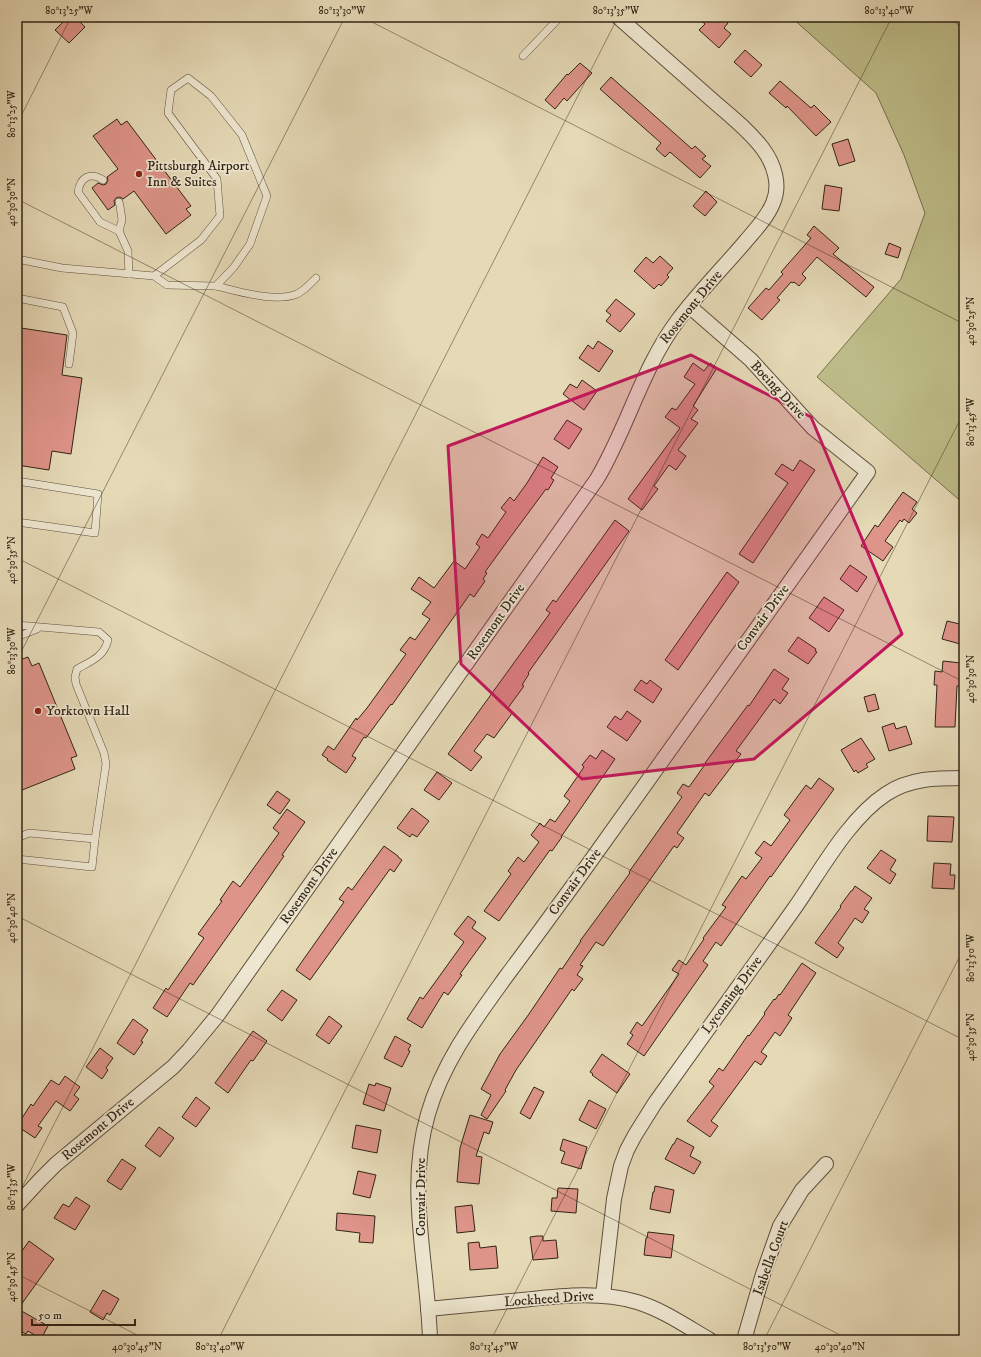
<svg xmlns="http://www.w3.org/2000/svg" width="981" height="1357" font-family="'IM FELL DW Pica',serif">
<rect width="100%" height="100%" fill="#e5d9b6"/>
<filter id="stains"><feTurbulence type="fractalNoise" baseFrequency=".005" numOctaves="4"/><feColorMatrix values="0 0 0 0 .2 0 0 0 0 .09 0 0 0 0 .02 0 0 0 .5 -.17"/></filter>
<radialGradient id="worn" r=".72"><stop offset=".6" stop-color="#630" stop-opacity="0"/><stop offset="1" stop-color="#630" stop-opacity=".3"/></radialGradient>
<!-- green -->
<polygon fill="#bdbc88" stroke="#77704e" points="791,17 948,17 964,29 964,504 817,377 901,279 925,213 904,155 876,93"/>
<!-- building -->
<g fill="#de9489" stroke="#312415">
<polygon points="68,17 75,17 85,27 69,43 55,30"/>
<polygon points="697,17 721,17 728,23 724,28 731,34 719,48 699,30 705,24"/>
<polygon points="745,50 762,65 751,77 734,62"/>
<polygon points="580,63 592,73 567,101 564,98 555,109 545,100 567,74 568,75"/>
<polygon points="611,77 692,149 695,146 706,156 702,159 711,166 700,178 670,152 665,157 656,149 661,143 600,89"/>
<polygon points="780,81 811,108 814,105 831,122 816,136 787,106 786,108 769,93"/>
<polygon points="117,119 121,125 127,121 191,206 186,209 191,215 166,234 134,191 123,199 120,197 116,198 114,201 115,205 108,210 92,188 98,183 103,185 106,184 108,180 107,177 118,169 93,136"/>
<polygon points="848,139 855,161 839,166 832,144"/>
<polygon points="825,185 842,188 839,211 822,209"/>
<polygon points="706,191 717,202 705,216 693,206"/>
<polygon points="814,226 839,248 833,254 874,287 866,297 817,257 802,274 806,278 799,286 794,282 793,283 791,282 777,298 780,300 762,320 748,308 766,288 769,290 783,274 781,272 811,238 807,235"/>
<polygon points="889,243 901,248 898,258 885,254"/>
<polygon points="660,256 673,268 667,275 669,277 661,286 659,284 654,289 634,271 646,257 653,263"/>
<polygon points="616,299 635,314 620,332 606,321 611,315 606,311"/>
<polygon points="21,328 67,335 62,375 82,378 71,454 52,451 49,470 17,465 17,334 20,334"/>
<polygon points="598,341 613,351 599,372 579,358 588,345 593,349"/>
<polygon points="693,363 704,371 710,363 717,368 693,406 698,410 691,419 698,423 678,450 686,456 676,470 669,465 654,486 658,489 642,510 628,499 680,428 665,417 672,408 676,410 695,384 684,377"/>
<polygon points="582,380 597,391 584,410 563,394 570,384 577,388"/>
<polygon points="567,420 582,429 569,449 554,439"/>
<polygon points="543,457 558,467 551,478 554,480 548,490 546,489 509,539 485,572 487,573 483,579 485,581 474,597 470,594 392,705 391,704 366,738 364,737 352,756 356,758 346,773 327,760 328,759 322,755 328,746 334,750 356,718 357,720 367,708 406,654 400,650 410,637 415,640 430,619 422,614 431,602 411,589 419,577 434,588 454,561 465,569 480,547 476,544 482,534 488,538 506,512 501,508 510,497 514,501 527,483"/>
<polygon points="800,460 815,470 753,563 739,554 788,483 775,474 782,464 793,471"/>
<polygon points="903,492 917,502 912,509 917,513 909,523 904,519 902,522 900,520 885,541 893,547 883,561 861,546 875,525 878,527"/>
<polygon points="615,520 629,531 528,673 529,674 522,685 524,686 508,708 513,712 494,738 487,734 474,751 482,757 471,771 448,754 550,613 546,610 553,600 556,602"/>
<polygon points="850,565 867,577 857,592 840,579"/>
<polygon points="727,572 739,582 678,670 665,660"/>
<polygon points="824,597 844,610 829,632 809,618"/>
<polygon points="947,621 964,625 964,645 942,639"/>
<polygon points="798,637 816,649 815,651 817,652 808,664 788,651"/>
<polygon points="28,657 32,666 39,663 77,756 71,758 75,769 17,792 17,661"/>
<polygon points="943,661 961,663 960,686 957,686 955,727 935,727 937,685 934,685 935,671 942,672"/>
<polygon points="774,669 789,679 782,689 788,693 780,704 774,699 736,751 741,754 709,796 705,793 677,833 684,838 677,848 674,846 603,946 596,942 580,965 583,966 577,975 583,979 574,991 572,989 516,1070 505,1090 506,1091 487,1119 481,1115 491,1095 481,1089 500,1054 529,1014 560,968 562,969 581,941 580,941 630,873 629,872 682,797 677,793 683,784 689,787 706,763 705,763 748,705 749,706"/>
<polygon points="641,680 647,684 650,680 662,689 653,703 634,690"/>
<polygon points="875,694 879,709 868,712 864,697"/>
<polygon points="627,711 641,721 627,741 607,727 615,716 621,720"/>
<polygon points="894,723 896,729 906,726 912,744 889,751 882,727"/>
<polygon points="861,738 875,759 866,764 868,767 858,773 856,770 854,772 841,750"/>
<polygon points="602,750 615,759 561,837 562,837 552,851 550,850 499,921 484,911 511,874 508,871 518,857 524,862 539,842 531,835 540,823 544,827 550,819 555,822 570,801 564,796 584,767 582,765 590,755 596,759"/>
<polygon points="437,772 452,783 439,800 424,790"/>
<polygon points="819,778 834,789 771,877 770,876 721,946 716,942 703,961 708,965 644,1056 627,1044 633,1035 630,1033 637,1022 642,1026 679,974 672,970 679,960 686,965 704,939 703,938 726,907 722,905 742,876 746,879 762,858 755,853 764,841 771,846 790,820 784,815 806,785 811,789"/>
<polygon points="277,791 290,800 280,814 267,805"/>
<polygon points="412,808 429,821 417,837 412,834 410,837 397,828"/>
<polygon points="287,809 305,822 282,855 284,856 264,885 193,985 190,983 167,1017 153,1008 166,988 168,990 204,938 198,934 222,901 220,900 233,881 240,887 279,833 273,828"/>
<polygon points="928,816 954,817 952,842 927,841"/>
<polygon points="384,846 398,856 398,857 402,860 394,872 390,869 310,980 296,970 344,902 339,899 348,887 352,890"/>
<polygon points="881,850 896,860 890,870 896,874 890,884 867,868"/>
<polygon points="934,863 951,864 950,875 955,875 954,889 932,888"/>
<polygon points="855,886 872,898 864,909 869,912 862,923 855,918 838,943 844,948 837,958 815,943 841,907 840,906 851,891 852,891"/>
<polygon points="468,916 476,922 472,928 486,938 460,974 462,975 448,995 444,992 422,1028 407,1019 420,997 423,999 464,942 454,934"/>
<polygon points="802,963 816,973 788,1015 792,1018 780,1036 775,1032 761,1052 767,1056 761,1065 755,1061 711,1121 718,1126 710,1137 687,1121 714,1086 709,1082 719,1068 723,1071 748,1035 749,1036 765,1014 764,1013 774,999 775,1000 779,994 780,995"/>
<polygon points="282,990 297,1000 282,1021 267,1010"/>
<polygon points="329,1016 342,1026 329,1044 316,1035"/>
<polygon points="133,1019 148,1030 141,1041 143,1042 134,1055 117,1043"/>
<polygon points="253,1031 267,1041 253,1061 251,1060 228,1093 215,1083"/>
<polygon points="395,1036 411,1045 408,1050 410,1051 402,1067 384,1058"/>
<polygon points="100,1048 113,1058 106,1068 108,1070 102,1079 86,1067"/>
<polygon points="602,1054 630,1074 617,1093 592,1075 593,1074 590,1072"/>
<polygon points="65,1076 80,1087 74,1095 79,1099 70,1111 56,1101 38,1126 42,1128 35,1138 17,1126 31,1104 33,1106 51,1080 59,1085"/>
<polygon points="376,1083 391,1088 384,1111 363,1104 369,1084 375,1086"/>
<polygon points="534,1087 544,1092 530,1119 520,1113"/>
<polygon points="196,1097 210,1108 196,1127 182,1117"/>
<polygon points="589,1100 606,1109 596,1129 579,1120"/>
<polygon points="470,1115 493,1122 489,1134 484,1132 476,1156 482,1157 479,1184 457,1182 460,1148"/>
<polygon points="356,1125 381,1130 377,1153 352,1148"/>
<polygon points="159,1127 174,1138 160,1157 145,1146"/>
<polygon points="677,1138 694,1147 690,1156 701,1162 694,1174 665,1159 673,1144 674,1144"/>
<polygon points="563,1139 587,1147 581,1169 561,1163 565,1152 560,1150"/>
<polygon points="122,1159 136,1168 121,1190 107,1181"/>
<polygon points="358,1171 376,1175 370,1198 353,1194"/>
<polygon points="655,1186 674,1190 670,1213 650,1209 653,1192 654,1192"/>
<polygon points="558,1188 578,1189 576,1213 551,1211 552,1198 557,1198"/>
<polygon points="76,1197 90,1206 75,1230 54,1218 63,1204 69,1207"/>
<polygon points="472,1205 475,1231 457,1233 455,1207"/>
<polygon points="337,1213 375,1216 373,1243 359,1242 360,1233 336,1230"/>
<polygon points="648,1232 674,1235 671,1258 644,1255 646,1238 647,1238"/>
<polygon points="537,1236 543,1236 543,1241 556,1240 558,1258 533,1260 530,1237"/>
<polygon points="29,1241 54,1259 18,1309 48,1326 41,1339 28,1331 26,1334 17,1329 17,1258"/>
<polygon points="479,1242 480,1248 496,1246 498,1268 470,1270 468,1243"/>
<polygon points="103,1290 119,1299 110,1315 107,1313 103,1320 90,1312"/>
</g>
<g fill="none" stroke-linecap="round" stroke-linejoin="round">
<!-- lane casing -->
<g stroke="#5e513d" stroke-width="8">
<g id="lane">
<polyline points="523,56 560,17"/>
<path d="M 103,180 C 90,171 80,178 78,192 L 100,222 L 119,231"/>
<polyline points="119,202 120,206 122,220 119,231 128,251 129,274"/>
<polyline points="17,259 62,268 154,276 167,285 216,286 234,267 250,244 267,196 242,135 211,96 188,78 171,90 168,113 217,179 220,216 201,240 154,276"/>
<path d="M 216,286 C 238,291 275,303 297,294 C 305,290 310,284 316,278"/>
<polyline points="17,298 63,307 73,333 69,364"/>
<polyline points="17,481 98,494 95,533 17,522"/>
<path d="M 17,625 L 99,632 L 108,640 C 104,657 91,661 77,669 L 75,677 L 76,684 L 104,753 L 106,764 L 95,839 L 29,833 L 17,838"/>
<polyline points="17,637 37,629"/>
<polyline points="17,859 92,867 95,839"/>
</g>
</g>
<!-- street casing -->
<g stroke="#5e513d" stroke-width="16">
<g id="street">
<path d="M 17,1205 L 40,1180 L 56,1164 L 173,1067 L 189,1050 L 217,1016 L 597,479 C 628,427 642,368 678,320 C 698,293 723,268 745,242 C 755,230 767,218 773,203 C 781,185 774,164 763,149 C 749,130 729,115 711,99 C 680,72 649,44 618,17"/>
<path d="M 603,1295 L 614,1199 L 621,1166 L 627,1150 L 635,1135 L 655,1103 C 701,1038 748,974 794,909 C 820,872 848,819 886,794 C 910,778 936,778 964,778"/>
<path d="M 428,1309 C 459,1306 490,1303 522,1300 C 560,1296 599,1291 637,1302 C 663,1310 686,1326 710,1340"/>
<path d="M 430,1340 C 428,1264 406,1189 428,1114 C 443,1062 474,1021 505,978 C 529,946 553,913 577,880 C 674,745 771,608 868,472 L 813,428 L 751,360 L 689,306"/>
<polyline points="744,1340 763,1274 780,1226 802,1190 826,1164"/>
</g>
</g>
<!-- lane -->
<use href="#lane" stroke="#eee6d0" stroke-width="7"/>
<!-- street -->
<use href="#street" stroke="#eee6d0" stroke-width="14"/>
</g>
<!-- marked area -->
<path fill="#c2185b" fill-opacity="0.2" stroke="#c2185b" stroke-width="3" stroke-linejoin="round" d="M 691,355 L 811,417 L 902,634 L 754,759 L 582,779 L 461,664 L 448,446 Z"/>
<!-- ticks -->
<path fill="none" stroke="#312415" stroke-width="1" stroke-opacity="0.45" d="M 362,17 L 964,324M 17,124 L 71,17M 17,199 L 964,682M 17,558 L 964,1040M 17,660 L 345,17M 17,916 L 850,1340M 17,1197 L 618,17M 17,1274 L 147,1340M 218,1340 L 892,17M 491,1340 L 964,412M 764,1340 L 964,948"/>
<!-- markers -->
<g fill="#8f2418" stroke="#eee6d0" stroke-width="1.5">
<circle cx="139" cy="174" r="4"/>
<circle cx="38" cy="711" r="4"/>
</g>
<g text-anchor="middle" dominant-baseline="central" stroke-width="3.5" stroke-linejoin="round" paint-order="stroke">
<!-- poi labels -->
<g font-size="14" fill="#312415" stroke="#eee6d0" text-anchor="start">
<text x="147" y="166">Pittsburgh Airport<tspan x="147" dy="16">Inn &amp; Suites</tspan></text>
<text x="46" y="711">Yorktown Hall</text>
</g>
<!-- street labels -->
<g font-size="14" fill="#312415" stroke="#eee6d0">
<text transform="translate(691 307) rotate(-51)">Rosemont Drive</text>
<text transform="translate(778 390) rotate(47)">Boeing Drive</text>
<text transform="translate(763 618) rotate(-54)">Convair Drive</text>
<text transform="translate(496 622) rotate(-55)">Rosemont Drive</text>
<text transform="translate(575 882) rotate(-54)">Convair Drive</text>
<text transform="translate(309 886) rotate(-55)">Rosemont Drive</text>
<text transform="translate(732 995) rotate(-54)">Lycoming Drive</text>
<text transform="translate(98 1129) rotate(-40)">Rosemont Drive</text>
<text transform="translate(421 1197) rotate(-90)">Convair Drive</text>
<text transform="translate(771 1258) rotate(-70)">Isabella Court</text>
<text transform="translate(549 1299) rotate(-4)">Lockheed Drive</text>
</g>
</g>
<!-- margin -->
<rect width="981" height="1357" fill="none" stroke="#e5d9b6" stroke-width="44"/>
<!-- scale -->
<path d="M32 1319v6h103v-6" fill="none" stroke="#312415" stroke-width="2"/>
<text x="38" y="1319" font-size="12" fill="#312415" stroke="#eee6d0" stroke-width="3" paint-order="stroke">50 m</text>
<rect x="22" y="22" width="937" height="1313" fill="none" stroke="#312415" stroke-width="1.5"/>
<g font-size="10" text-anchor="middle" fill="#312415">
<text x="69" y="14">80°13'25"W</text>
<text x="342" y="14">80°13'30"W</text>
<text x="616" y="14">80°13'35"W</text>
<text x="889" y="14">80°13'40"W</text>
<text transform="translate(11 114) rotate(-90)" y="4">80°13'25"W</text>
<text transform="translate(11 202) rotate(-90)" y="4">40°30'30"N</text>
<text transform="translate(970 321) rotate(-90)" y="4">40°30'25"N</text>
<text transform="translate(970 422) rotate(-90)" y="4">80°13'45"W</text>
<text transform="translate(11 560) rotate(-90)" y="4">40°30'35"N</text>
<text transform="translate(11 651) rotate(-90)" y="4">80°13'30"W</text>
<text transform="translate(970 679) rotate(-90)" y="4">40°30'30"N</text>
<text transform="translate(11 918) rotate(-90)" y="4">40°30'40"N</text>
<text transform="translate(970 958) rotate(-90)" y="4">80°13'50"W</text>
<text transform="translate(970 1037) rotate(-90)" y="4">40°30'35"N</text>
<text transform="translate(11 1187) rotate(-90)" y="4">80°13'35"W</text>
<text transform="translate(11 1277) rotate(-90)" y="4">40°30'45"N</text>
<text x="137" y="1350">40°30'45"N</text>
<text x="220" y="1350">80°13'40"W</text>
<text x="494" y="1350">80°13'45"W</text>
<text x="767" y="1350">80°13'50"W</text>
<text x="840" y="1350">40°30'40"N</text>
</g>
<rect width="100%" height="100%" filter="url(#stains)"/>
<rect width="100%" height="100%" fill="url(#worn)"/>
</svg>
